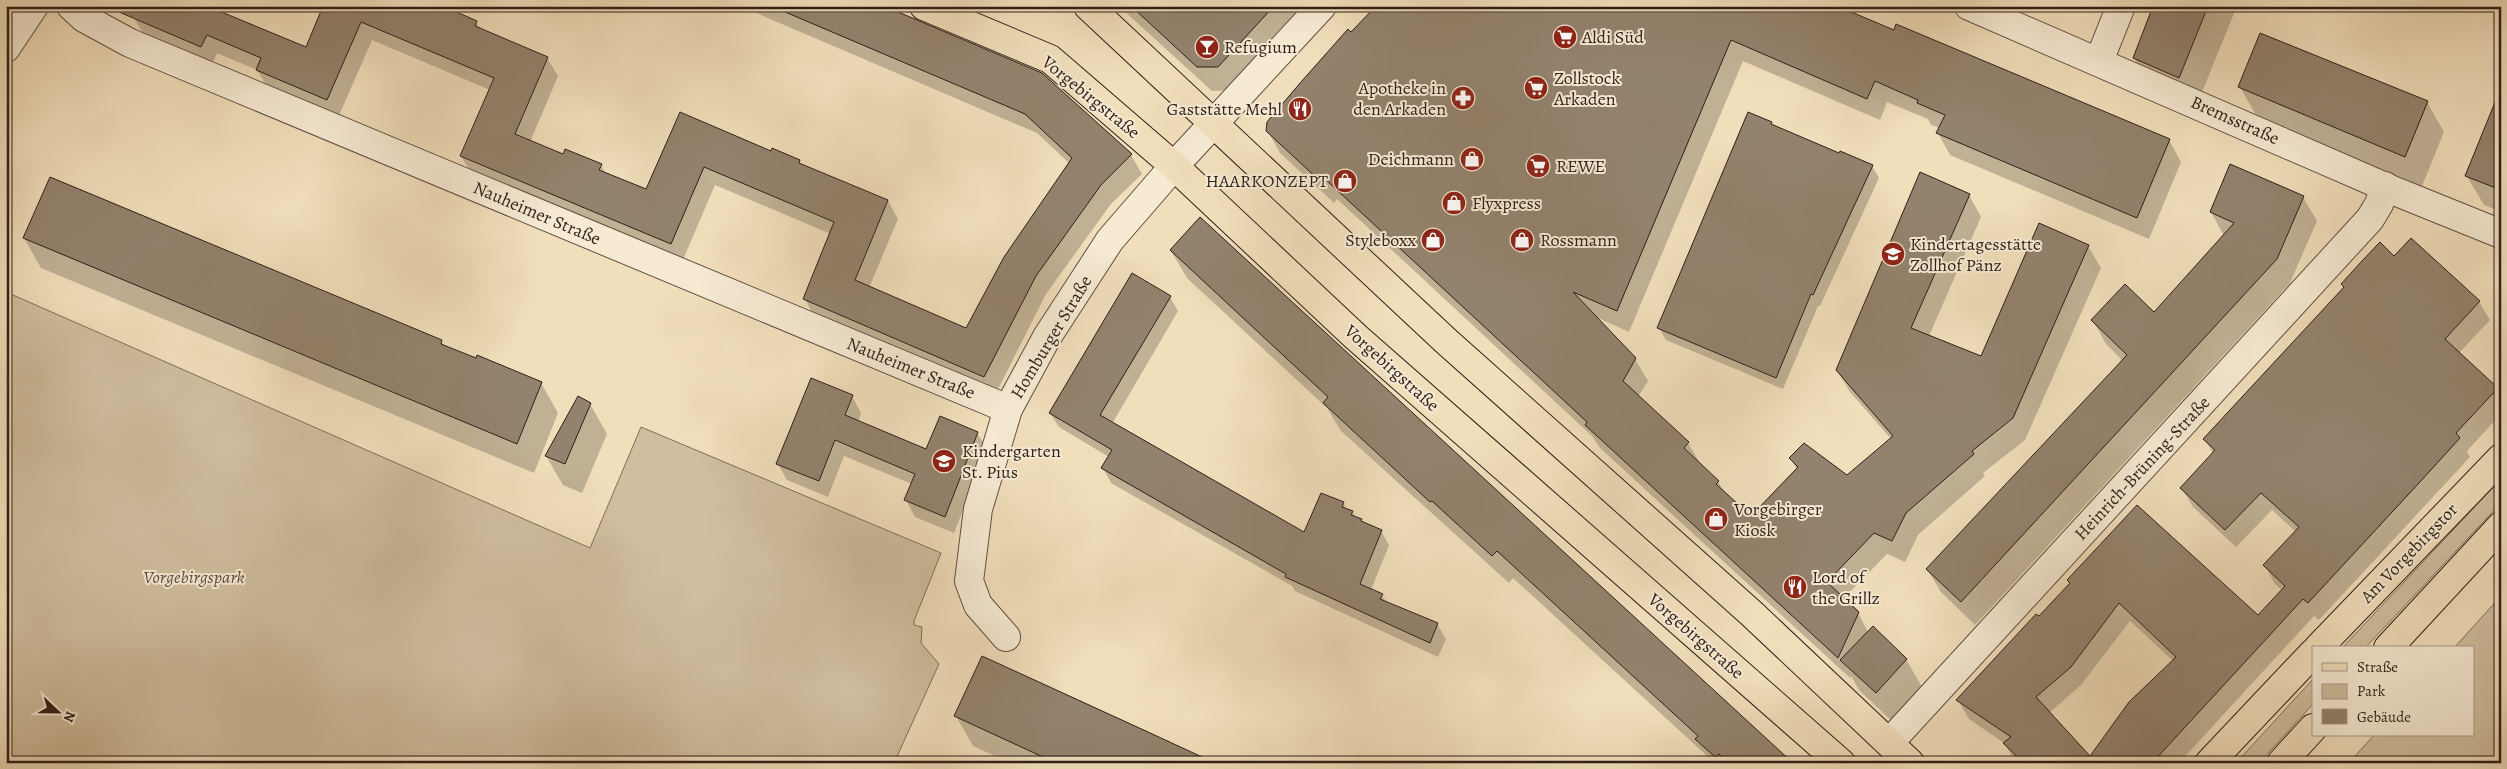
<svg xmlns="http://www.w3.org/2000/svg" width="2507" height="769" font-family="Alegreya,serif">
<rect width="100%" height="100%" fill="#f1debb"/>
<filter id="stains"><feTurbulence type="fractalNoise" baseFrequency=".004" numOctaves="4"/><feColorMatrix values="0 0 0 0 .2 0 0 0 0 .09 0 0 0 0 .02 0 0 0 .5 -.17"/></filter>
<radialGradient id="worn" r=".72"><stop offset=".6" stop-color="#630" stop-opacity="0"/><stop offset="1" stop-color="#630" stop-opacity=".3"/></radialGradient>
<!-- green -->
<g fill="#d0be9f" stroke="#7f6e5c">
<polygon points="6,292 590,548 641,427 941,553 914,621 914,625 922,627 921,643 939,664 894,763 6,763"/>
<polygon points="2501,479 2501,503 2365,648 2342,648"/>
<polygon points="2501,596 2501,763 2349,763 2374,735 2473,735 2473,648 2454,648"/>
<polygon points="2313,679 2313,704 2259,763 2236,763"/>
</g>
<!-- shadow -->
<g fill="#0003" fill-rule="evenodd">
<polygon points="324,6 476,22 481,30 547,58 558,76 530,142 563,156 601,165 606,174 647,191 681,114 771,152 799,161 802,166 888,201 898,219 869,288 966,329 1070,164 1037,133 740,6 881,6 1041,74 1131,155 1142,174 1111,204 1046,294 995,395 815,318 805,299 831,234 715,185 682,262 472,174 461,156 490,90 372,40 338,118 268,88 257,70 217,53 212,65 145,37 134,18 307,49"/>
<polygon points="1116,6 1310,6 1232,90 1212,91 1122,9"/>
<polygon points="1834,6 2169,140 2181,162 2149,239 1950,155 1938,133 1940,128 1931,125 1928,119 1887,102 1880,120 1743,61 1629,332 1596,317 1635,359 1648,381 1638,397 1688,443 1701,465 1718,482 1725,493 1751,518 1797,470 1791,459 1847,477 1891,439 1850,392 1837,370 1969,195 1981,217 1929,336 1982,357 2088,246 2101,268 2025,440 1983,473 1985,476 1918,535 1905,562 1887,554 1843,599 1858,613 1868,632 1906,659 1923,689 1893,722 1859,690 1851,676 1850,678 1599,447 1592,436 1337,199 1334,203 1280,153 1268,131 1351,34"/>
<polygon points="2155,6 2237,6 2196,107 2151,87 2134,58"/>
<polygon points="2240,87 2427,102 2444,132 2422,186 2257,117"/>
<polygon points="2501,92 2501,212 2484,205 2466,175"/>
<polygon points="1771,123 1773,127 1872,166 1879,178 1820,306 1818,306 1783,389 1666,340 1659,328"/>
<polygon points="2303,197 2317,221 2290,283 1975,625 1941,592 1927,569 2123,361 2106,344 2093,321 2155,314 2224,236 2211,212"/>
<polygon points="24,238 441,341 444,346 541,383 558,413 534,473 41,268"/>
<polygon points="1171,251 1788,763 1706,763 1709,760 1706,755 1513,578 1509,583 1341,431 1327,408 1187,278"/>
<path d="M 2394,258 L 2479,302 L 2490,320 L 2459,353 L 2497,389 L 2501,396 L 2501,414 L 2467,451 L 2470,457 L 2319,620 L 2314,616 L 2179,763 L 2016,763 L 2004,743 L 1969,719 L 1958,700 L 2071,584 L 2258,617 L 2282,590 L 2275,584 L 2265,566 L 2296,532 L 2272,510 L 2236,547 L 2193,507 L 2182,488 L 2213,454 L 2205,439 ZM 2130,621 L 2173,661 L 2090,758 L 2049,713 L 2081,685 Z"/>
<polygon points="1170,297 1178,311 1112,424 1305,534 1343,503 1347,510 1352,512 1363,524 1381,531 1389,545 1371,590 1382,595 1387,603 1437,624 1446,639 1438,657 1295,591 1292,586 1111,483 1103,468 1109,457 1059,427 1050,413"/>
<polygon points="852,396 861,413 858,422 926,450 977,433 987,449 954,533 915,517 906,500 912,484 844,456 828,497 787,480 778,464"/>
<polygon points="590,404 607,434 582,493 563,485 546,456"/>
<polygon points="956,716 1213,763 1010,763 973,746"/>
<polygon points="1494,756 1508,763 1491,763"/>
</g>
<!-- building -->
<g fill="#93826d" stroke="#2e1f19" fill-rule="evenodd">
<polygon points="105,6 207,6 306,47 323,6 443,6 477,21 475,26 548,57 515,134 563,154 565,149 602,164 599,170 646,189 680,112 771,151 772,148 800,160 799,163 888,200 855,280 966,328 1004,257 1072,158 1025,114 771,6 884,6 1042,73 1132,154 1101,185 1036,276 984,377 803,299 834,222 704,167 671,244 460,156 494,78 361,22 327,100 256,70 261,58 207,35 201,47"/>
<polygon points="1131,6 1274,6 1218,67 1197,67"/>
<polygon points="1376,6 1837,6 1894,30 1896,24 2170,139 2137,218 1936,133 1945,115 1917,103 1918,100 1875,81 1867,99 1731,40 1617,311 1573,292 1636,358 1623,381 1689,442 1684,448 1719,481 1716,484 1751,516 1798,467 1789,458 1804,443 1847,475 1893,436 1836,370 1920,172 1970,194 1911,328 1981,356 2039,223 2089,245 2013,418 1972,451 1974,454 1906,513 1892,541 1874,533 1827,582 1859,612 1838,658 1585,425 1587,422 1324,178 1321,182 1266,131 1267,122 1301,82 1348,29 1351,32"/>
<polygon points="2153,6 2208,6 2179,78 2133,58"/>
<polygon points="2260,33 2428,101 2405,157 2238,87"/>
<polygon points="2500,90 2501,90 2501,190 2465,176"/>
<polygon points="1748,112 1772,122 1771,124 1839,153 1840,151 1873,165 1813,295 1811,294 1776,378 1657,328"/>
<polygon points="2230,164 2304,196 2277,259 1961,602 1926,569 2127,355 2091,320 2125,284 2154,312 2234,223 2210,212"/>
<polygon points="50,177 442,340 441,344 476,358 477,355 542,382 517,444 23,238"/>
<polygon points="1200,217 1604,589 1793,763 1728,763 1719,754 1715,757 1695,739 1698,736 1497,551 1492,556 1432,501 1430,502 1323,403 1328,397 1170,250"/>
<path d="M 2411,238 L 2480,301 L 2445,339 L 2498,388 L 2456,433 L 2460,438 L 2419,483 L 2308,603 L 2303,599 L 2152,763 L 2024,763 L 2003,743 L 2011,737 L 1956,700 L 2036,614 L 2039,616 L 2054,600 L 2070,583 L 2067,580 L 2137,505 L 2258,615 L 2285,586 L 2263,565 L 2299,527 L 2261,493 L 2225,530 L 2180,488 L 2215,450 L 2203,439 L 2344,287 L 2341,284 L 2361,262 L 2380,242 L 2394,256 ZM 2119,603 L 2176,657 L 2129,702 L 2090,756 L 2036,697 L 2071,667 Z"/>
<polygon points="1132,273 1171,296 1100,415 1304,532 1321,493 1344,502 1342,507 1353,511 1351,515 1362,519 1361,521 1382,530 1360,584 1383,594 1380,599 1438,623 1430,643 1285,577 1286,574 1101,468 1112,450 1049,413"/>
<polygon points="811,378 853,395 845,415 926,449 940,416 978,432 945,517 904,500 915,474 835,440 819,481 776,464"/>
<polygon points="578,396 591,403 565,464 545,456"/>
<polygon points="1873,626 1907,659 1876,693 1840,660"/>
<polygon points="982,656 1148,732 1215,763 1056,763 954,716"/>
</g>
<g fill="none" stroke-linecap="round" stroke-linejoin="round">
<!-- minor casing -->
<g stroke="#5f4f42" stroke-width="30">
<g id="minor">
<polyline points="71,6 84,18 130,43 1008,409"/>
<polyline points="1969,6 2397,192 2501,234"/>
<polyline points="6,48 34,6"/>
<polyline points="2099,61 2121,6"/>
<polyline points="1006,637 978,605 969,581 978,509 1008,409 1047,337 1110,240 1174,166 1322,6"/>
<polyline points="1889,743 2370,219 2379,204 2385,186"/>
</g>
</g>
<!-- major casing -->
<g stroke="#2e1f19" stroke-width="30">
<g id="major">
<polyline points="924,6 1050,59 1174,166 1356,337 1841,763"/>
<polyline points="1088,6 1446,341 1751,613 1910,763"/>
<polyline points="2318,648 2501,458"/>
<polyline points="2388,648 2501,526"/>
<polyline points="2209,763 2313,653"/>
<polyline points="2281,763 2313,728"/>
</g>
</g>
<!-- minor -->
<use href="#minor" stroke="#f6ead3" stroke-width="28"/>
<!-- major -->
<use href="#major" stroke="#f1debb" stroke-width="28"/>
</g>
<!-- icons -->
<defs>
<g id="supermarket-disc" transform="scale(1.25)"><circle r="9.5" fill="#8f2418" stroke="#f6ead3"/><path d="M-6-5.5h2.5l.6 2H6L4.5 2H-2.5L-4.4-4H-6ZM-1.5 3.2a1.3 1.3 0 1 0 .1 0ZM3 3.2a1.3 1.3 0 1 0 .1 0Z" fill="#fff"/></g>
<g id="bar-disc" transform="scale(1.25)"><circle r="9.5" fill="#8f2418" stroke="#f6ead3"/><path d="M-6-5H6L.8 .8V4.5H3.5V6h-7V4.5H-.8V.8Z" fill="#fff"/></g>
<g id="pharmacy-disc" transform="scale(1.25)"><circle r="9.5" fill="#8f2418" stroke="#f6ead3"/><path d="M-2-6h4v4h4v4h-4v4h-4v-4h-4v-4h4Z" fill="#fff"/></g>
<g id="restaurant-disc" transform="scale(1.25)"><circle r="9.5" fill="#8f2418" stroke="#f6ead3"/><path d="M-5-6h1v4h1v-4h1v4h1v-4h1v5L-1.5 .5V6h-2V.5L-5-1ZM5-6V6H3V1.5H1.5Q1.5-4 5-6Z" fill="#fff"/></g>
<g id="shop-disc" transform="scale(1.25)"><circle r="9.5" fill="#8f2418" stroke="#f6ead3"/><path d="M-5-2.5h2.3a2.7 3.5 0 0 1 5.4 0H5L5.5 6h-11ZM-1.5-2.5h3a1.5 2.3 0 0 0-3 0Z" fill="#fff"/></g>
<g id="school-disc" transform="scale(1.25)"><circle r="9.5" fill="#8f2418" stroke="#f6ead3"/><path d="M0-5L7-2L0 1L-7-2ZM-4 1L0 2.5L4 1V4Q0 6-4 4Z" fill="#fff"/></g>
</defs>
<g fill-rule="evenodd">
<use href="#supermarket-disc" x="1565" y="37"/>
<use href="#bar-disc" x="1207" y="47"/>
<use href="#supermarket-disc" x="1536" y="88"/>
<use href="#pharmacy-disc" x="1463" y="98"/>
<use href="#restaurant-disc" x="1300" y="109"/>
<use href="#shop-disc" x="1472" y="159"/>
<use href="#supermarket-disc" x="1538" y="166"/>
<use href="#shop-disc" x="1345" y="181"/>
<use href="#shop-disc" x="1454" y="203"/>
<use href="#shop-disc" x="1433" y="240"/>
<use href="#shop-disc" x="1522" y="240"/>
<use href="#school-disc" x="1893" y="254"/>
<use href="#school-disc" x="944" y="461"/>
<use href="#shop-disc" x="1716" y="519"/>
<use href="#restaurant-disc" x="1795" y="587"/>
</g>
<g text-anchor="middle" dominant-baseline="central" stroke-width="4" stroke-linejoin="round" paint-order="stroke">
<!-- poi labels -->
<g font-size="18" fill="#2e1f19" stroke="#f6ead3" text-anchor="start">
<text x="1582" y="37">Aldi Süd</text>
<text x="1224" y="47">Refugium</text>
<text x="1554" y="78">Zollstock<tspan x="1554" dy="21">Arkaden</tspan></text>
<text x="1446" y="88" text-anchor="end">Apotheke in<tspan x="1446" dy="21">den Arkaden</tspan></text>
<text x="1282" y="109" text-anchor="end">Gaststätte Mehl</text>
<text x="1454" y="159" text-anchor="end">Deichmann</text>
<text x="1556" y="166">REWE</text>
<text x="1328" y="181" text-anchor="end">HAARKONZEPT</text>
<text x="1472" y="203">Flyxpress</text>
<text x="1416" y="240" text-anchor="end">Styleboxx</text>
<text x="1540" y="240">Rossmann</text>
<text x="1910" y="244">Kindertagesstätte<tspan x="1910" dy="21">Zollhof Pänz</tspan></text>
<text x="962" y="451">Kindergarten<tspan x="962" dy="21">St. Pius</tspan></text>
<text x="1734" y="509">Vorgebirger<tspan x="1734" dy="21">Kiosk</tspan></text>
<text x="1812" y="577">Lord of<tspan x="1812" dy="21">the Grillz</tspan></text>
</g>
<!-- street labels -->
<g font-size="18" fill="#2e1f19" stroke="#f6ead3">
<text transform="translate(1091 97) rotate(39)">Vorgebirgstraße</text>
<text transform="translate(2235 120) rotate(24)">Bremsstraße</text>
<text transform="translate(537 213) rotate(23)">Nauheimer Straße</text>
<text transform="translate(1051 337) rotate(-59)">Homburger Straße</text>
<text transform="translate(911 368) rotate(22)">Nauheimer Straße</text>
<text transform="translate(1392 368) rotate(42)">Vorgebirgstraße</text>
<text transform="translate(2142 468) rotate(-47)">Heinrich-Brüning-Straße</text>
<text transform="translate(2409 553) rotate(-46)">Am Vorgebirgstor</text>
<text transform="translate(1696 636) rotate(41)">Vorgebirgstraße</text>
</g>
<!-- park labels -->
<g font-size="18" font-style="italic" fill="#5f4f41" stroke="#f6ead3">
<text x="194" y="577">Vorgebirgspark</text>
</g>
</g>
<!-- margin -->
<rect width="2507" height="769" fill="none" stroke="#f1debb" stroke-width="25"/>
<rect x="8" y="8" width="2492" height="754" fill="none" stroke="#2e1f19" stroke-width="2.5"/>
<rect x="12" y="12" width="2482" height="744" fill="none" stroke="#2e1f19"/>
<!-- legend -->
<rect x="2312" y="646" width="162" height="90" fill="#f6ead3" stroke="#a69989"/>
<rect x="2322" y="663" width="25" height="8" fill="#f1debb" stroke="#a69989"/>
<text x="2357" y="672" font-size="15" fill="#2e1f19">Straße</text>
<rect x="2322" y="684" width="25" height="15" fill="#d0be9f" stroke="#a69989"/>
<text x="2357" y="696" font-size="15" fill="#2e1f19">Park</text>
<rect x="2322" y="709" width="25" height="15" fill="#93826d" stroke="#a69989"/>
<text x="2357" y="722" font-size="15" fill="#2e1f19">Gebäude</text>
<!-- north arrow -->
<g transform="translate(58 712) rotate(112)" stroke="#f6ead3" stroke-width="4" paint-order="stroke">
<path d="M0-4L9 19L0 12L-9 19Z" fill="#2e1f19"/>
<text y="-8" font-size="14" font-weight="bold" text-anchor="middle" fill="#2e1f19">N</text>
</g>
<rect width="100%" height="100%" filter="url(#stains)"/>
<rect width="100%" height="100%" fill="url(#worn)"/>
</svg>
